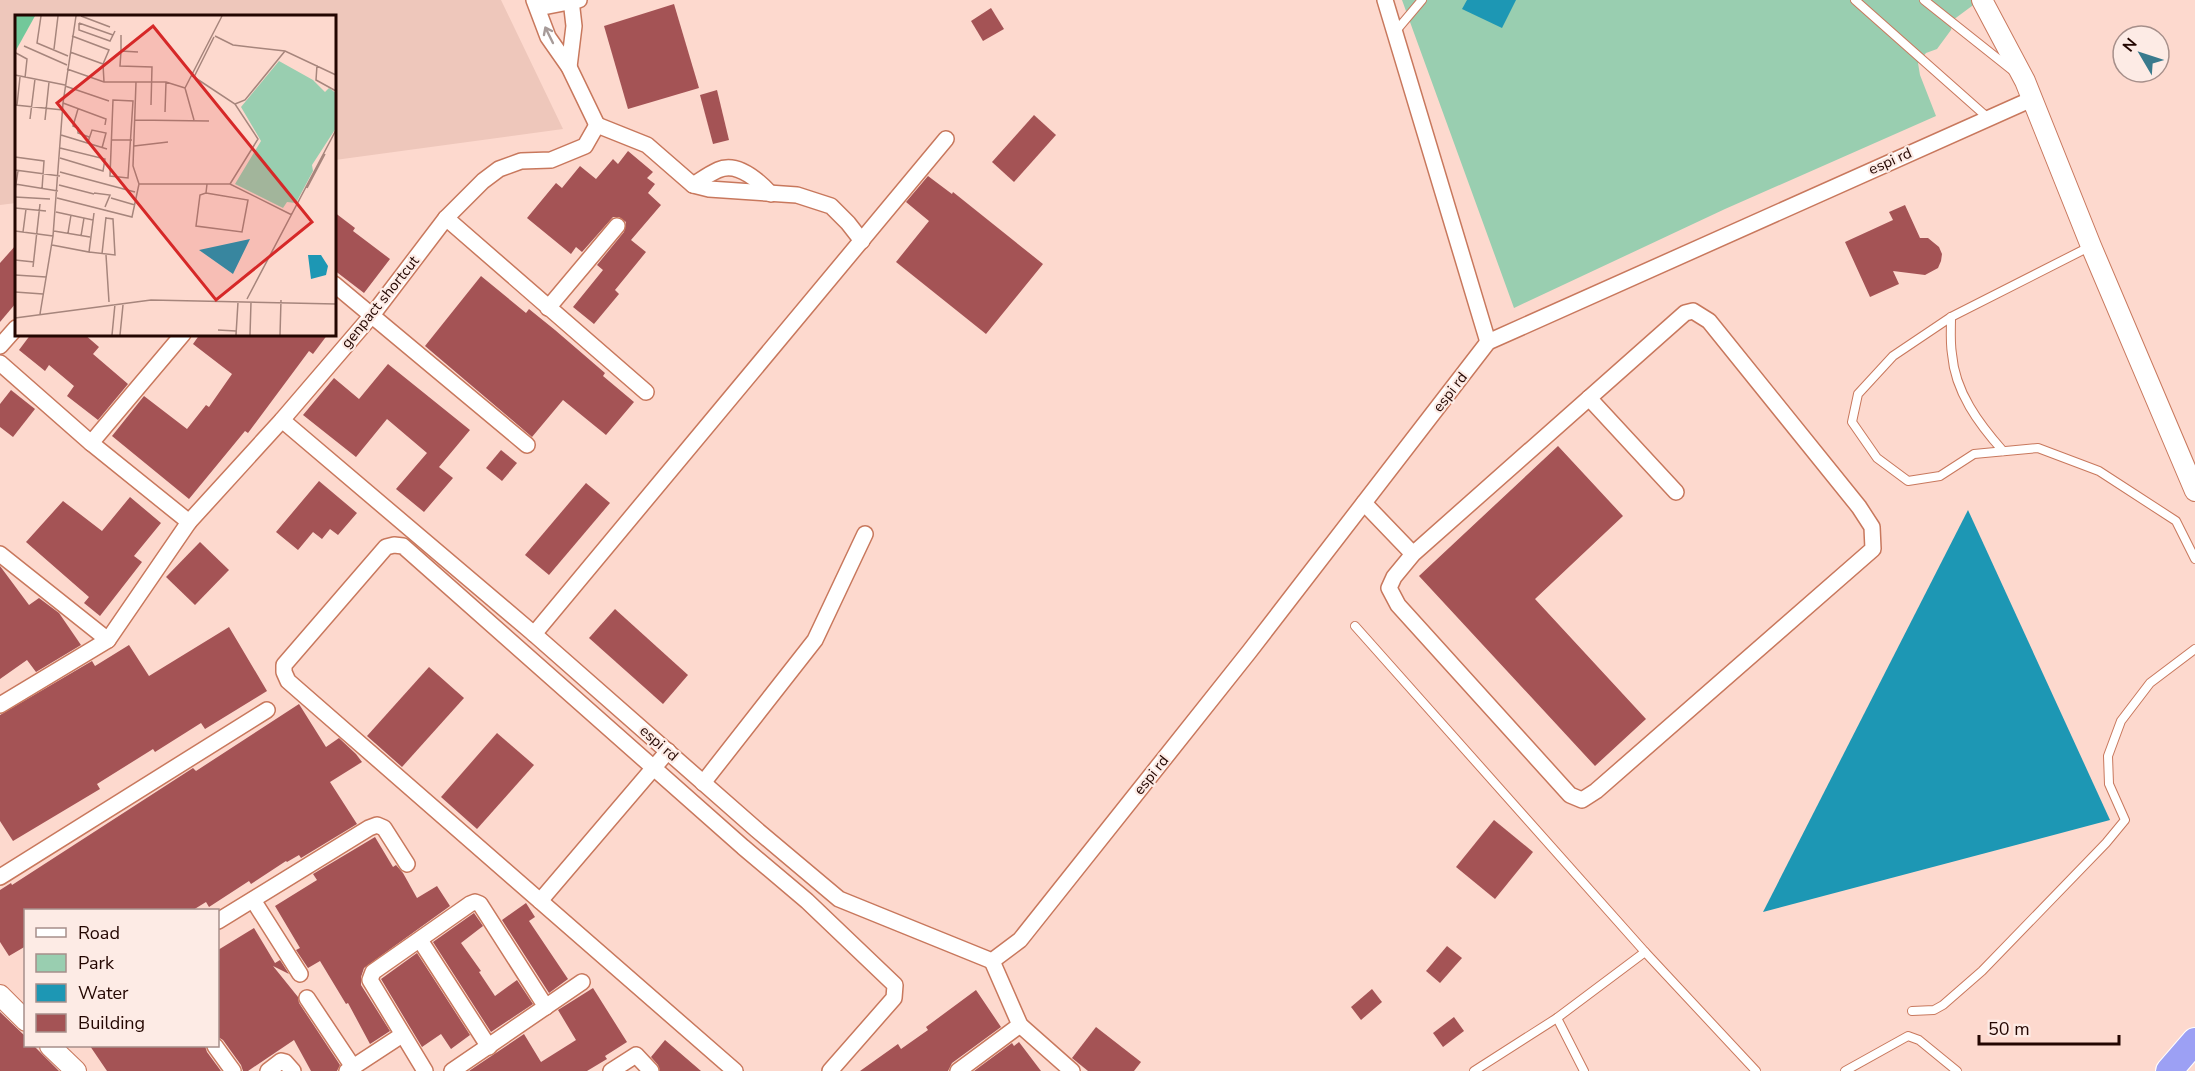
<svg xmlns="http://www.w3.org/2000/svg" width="2195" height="1071" font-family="'Nunito Sans',sans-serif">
<rect width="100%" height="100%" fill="#fdd9ce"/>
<!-- built -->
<polygon fill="#eec7bb" points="0,0 501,0 563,129 335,160 334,16 16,16 16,203 0,205"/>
<!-- green -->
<polygon fill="#99ceb0" points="1402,0 1975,0 1976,3 1953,20 1951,30 1937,49 1926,53 1918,63 1920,75 1936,116 1725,209 1514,308"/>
<!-- water -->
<g fill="#1d97b4">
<polygon points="1467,0 1516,0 1502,28 1462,9"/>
<polygon points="1968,510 2110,820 1763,912"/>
</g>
<!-- building -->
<g fill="#a45355">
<polygon points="674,4 699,88 628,109 604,26"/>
<polygon points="991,8 1004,29 983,41 971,21"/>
<polygon points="717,90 729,140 713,144 700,95"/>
<polygon points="1034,115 1056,135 1014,182 992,162"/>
<polygon points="628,151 653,172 647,178 655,184 648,193 661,205 631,240 646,252 615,290 619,294 594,324 573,307 603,270 597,265 624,232 626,222 619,217 613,217 582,252 576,247 571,254 527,218 556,183 562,188 580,166 596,179 613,159 618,164"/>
<polygon points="928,176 952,194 953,192 1043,264 986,334 896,262 929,221 906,202"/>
<polygon points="1905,205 1920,238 1928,238 1939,247 1942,254 1941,261 1938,268 1925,275 1893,271 1899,284 1870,297 1845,242 1893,220 1889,212"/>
<polygon points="334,212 355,228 353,231 390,259 364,293 334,270"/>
<polygon points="16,245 16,303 0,322 0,263"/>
<polygon points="481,276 526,313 529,309 555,330 605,373 603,376 634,402 606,435 563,400 532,437 425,346"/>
<polygon points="31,334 84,334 99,347 93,354 128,384 98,420 67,396 74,386 49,365 45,371 19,350"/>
<polygon points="200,334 328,334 313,354 309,351 248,433 245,431 189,499 112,436 144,396 187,429 206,405 209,407 232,374 193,344"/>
<polygon points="388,364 470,430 439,467 453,478 424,512 396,489 427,453 387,419 356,457 303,415 334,378 359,399"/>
<polygon points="11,390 35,409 13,437 0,427 0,404"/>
<polygon points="1558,446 1623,516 1535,599 1646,719 1595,766 1419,576"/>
<polygon points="501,450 517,463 502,481 486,468"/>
<polygon points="319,481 357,513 338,535 330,529 322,539 313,532 298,550 276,532"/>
<polygon points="586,483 610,503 549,575 525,555"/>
<polygon points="130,497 161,523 134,556 142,562 100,616 84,603 89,597 26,542 63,501 102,531"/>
<polygon points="200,542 229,570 195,605 166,577"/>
<polygon points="0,566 29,605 39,598 59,613 81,645 36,672 27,660 0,679"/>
<polygon points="615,609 688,675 663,704 589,638"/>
<polygon points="229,627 267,691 205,729 201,723 155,752 153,749 97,784 100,789 13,841 0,821 0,715 92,661 95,666 129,645 149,676"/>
<polygon points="429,667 464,698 402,767 367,736"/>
<polygon points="299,704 326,747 339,738 356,754 362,762 330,782 357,824 301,858 299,855 287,862 286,861 251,884 249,881 209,907 206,902 193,910 26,910 26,946 9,956 0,942 0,890 11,883 12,885 193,768 196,771"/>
<polygon points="497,733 534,765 477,829 441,797"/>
<polygon points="1494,820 1533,852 1495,899 1456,867"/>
<polygon points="375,837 393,867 396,865 403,873 417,898 437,886 450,906 364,968 361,977 361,985 390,1031 370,1044 348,1003 346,1004 320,961 308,968 296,950 300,948 275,906 317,880 313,874"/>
<polygon points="526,903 535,917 529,921 568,979 549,993 502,920"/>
<polygon points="474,913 483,926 461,943 481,971 479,972 495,996 517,980 533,1004 491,1032 433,942"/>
<polygon points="254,928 275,963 280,960 289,974 273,966 298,997 299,1003 340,1065 337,1071 311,1071 294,1040 248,1071 243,1071 241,1065 223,1040 218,1037 218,950"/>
<polygon points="1447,946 1462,958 1440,983 1426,971"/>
<polygon points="417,953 470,1035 451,1049 441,1034 422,1047 381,979"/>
<polygon points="593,988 627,1042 605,1056 607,1059 587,1071 469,1071 524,1034 541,1062 576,1040 558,1010"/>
<polygon points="1372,989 1382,1002 1361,1020 1351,1007"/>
<polygon points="976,990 1001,1027 952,1063 948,1071 860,1071 898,1044 901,1049 928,1030 926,1027"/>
<polygon points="0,1012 26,1037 26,1046 34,1046 59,1071 0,1071"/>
<polygon points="1454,1017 1464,1031 1443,1047 1433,1033"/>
<polygon points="1096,1027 1141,1062 1134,1071 1088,1071 1072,1058"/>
<polygon points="665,1040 701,1071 660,1071 658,1065 651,1057"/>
<polygon points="1019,1042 1041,1071 974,1071 1012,1043 1014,1046"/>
<polygon points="90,1046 205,1046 207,1052 221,1071 107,1071"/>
</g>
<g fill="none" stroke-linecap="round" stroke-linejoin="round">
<!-- service casing -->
<g stroke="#c8785d" stroke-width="10">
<g id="service">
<polyline points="1855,0 1987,117"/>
<polyline points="1924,0 2012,70"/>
<polyline points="1395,32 1422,0"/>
<polyline points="2091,246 1951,317 1893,356 1858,394 1852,422 1877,458 1908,481 1940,476 1974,454 2038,448 2099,471 2176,521 2195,559"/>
<path d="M 1951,317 C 1951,329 1950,342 1952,354 C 1955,392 1979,424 2003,451"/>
<polyline points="1355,626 1645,952"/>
<polyline points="1912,1011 1934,1010 1943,1005 1982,971 2106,843 2125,820 2109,784 2108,756 2121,721 2150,683 2195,649"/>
<polyline points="1557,1018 1584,1071"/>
<polyline points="1474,1071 1557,1018 1645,952 1756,1071"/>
<polyline points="1845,1071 1908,1036 1919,1040 1957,1071"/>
</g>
</g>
<!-- minor casing -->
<g stroke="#c8785d" stroke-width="18">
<g id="minor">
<polyline points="534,0 548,37 569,67 597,125"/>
<polyline points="1385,0 1488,342"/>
<polyline points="538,8 579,0"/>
<polyline points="569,67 574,26 571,0"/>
<polyline points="597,125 647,145 693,185 709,189 797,195 831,206 848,223 862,241"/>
<path d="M 693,185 C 701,180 709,174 718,170 C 737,161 758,180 771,194"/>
<polyline points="446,218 646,392"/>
<polyline points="334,284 527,445"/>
<polyline points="548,308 617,226"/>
<polyline points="0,346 16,328"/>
<polyline points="0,363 91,443 183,334"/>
<polyline points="1589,398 1676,492"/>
<polyline points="282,420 534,634 757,830 839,899 992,961 1020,940 1249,652 1488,342 2032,99"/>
<polyline points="91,443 189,522"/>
<polyline points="1364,503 1413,554 1394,577 1389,588 1398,605 1570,795 1582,800 1596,791 1873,549 1872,527 1859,507 1709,321 1693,311 1685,313 1413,554"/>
<polyline points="0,554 108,640"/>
<polyline points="534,634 946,139"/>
<polyline points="0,705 108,640 189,522 282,420 373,314 446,218 483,181 499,169 521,161 551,160 585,146 597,125"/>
<polyline points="703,783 815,640 865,534"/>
<polyline points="0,877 267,710"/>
<polyline points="253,900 300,974"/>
<polyline points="540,901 668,751"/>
<polyline points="218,921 369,828 377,825 384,828 407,864"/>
<polyline points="420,940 489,1047"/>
<polyline points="992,961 1020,1025 1072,1071"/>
<polyline points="307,998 353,1067"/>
<polyline points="215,1046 233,1071"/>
<polyline points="268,1071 281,1061 285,1062 293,1071"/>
<polyline points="347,1071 402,1035"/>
<polyline points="425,1071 370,980 373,972 470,904 475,902 480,904 546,1007"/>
<polyline points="452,1071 582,982"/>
<polyline points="611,1071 636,1055 651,1071"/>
<polyline points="735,1071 288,681 284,672 284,665 386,547 394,545 403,546 743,847 807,901 895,985 894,998 830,1071"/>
<polyline points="958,1071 1020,1025"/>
</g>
</g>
<!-- tertiary casing -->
<g stroke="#c8785d" stroke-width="22">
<g id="tertiary">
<polyline points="1982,0 2025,81 2091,246 2195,491"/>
<polyline points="0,995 26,1021"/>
<polyline points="50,1046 76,1071"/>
</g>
</g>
<!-- trunk casing -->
<g stroke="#fff" stroke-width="28">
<polyline id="trunk" points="2169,1071 2195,1041"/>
</g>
<!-- service -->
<use href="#service" stroke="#fff" stroke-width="8"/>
<!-- minor -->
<use href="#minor" stroke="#fff" stroke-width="15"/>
<!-- tertiary -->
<use href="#tertiary" stroke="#fff" stroke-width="20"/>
<!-- trunk -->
<use href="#trunk" stroke="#9ca0f4" stroke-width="26"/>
</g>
<!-- one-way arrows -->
<defs><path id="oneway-shaft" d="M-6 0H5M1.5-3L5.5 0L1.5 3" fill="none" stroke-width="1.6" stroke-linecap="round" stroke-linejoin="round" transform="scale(1.5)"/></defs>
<use stroke="#a79b99" href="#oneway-shaft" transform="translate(549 35) rotate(-116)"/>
<g text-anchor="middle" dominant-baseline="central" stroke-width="4.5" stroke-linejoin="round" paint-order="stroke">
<!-- street labels -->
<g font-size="15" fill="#230601" stroke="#fdebe5">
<text transform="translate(1890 161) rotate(-24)">espi rd</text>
<text transform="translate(380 302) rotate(-51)">genpact shortcut</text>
<text transform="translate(1450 392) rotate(-52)">espi rd</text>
<text transform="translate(659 743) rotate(41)">espi rd</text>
<text transform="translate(1151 775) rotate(-51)">espi rd</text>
</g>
</g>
<!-- overview -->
<g transform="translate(15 15)">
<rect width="321" height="321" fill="#fdd9ce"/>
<path d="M 264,46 L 298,65 L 310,77 L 314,73 L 321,78 L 321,113 L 297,150 L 298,156 L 281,188 L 272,187 L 268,193 L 220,169 L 246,126 L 226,92 Z" fill="#99ceb0"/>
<path d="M 0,1 L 20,1 L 0,37 Z" fill="#72c89a"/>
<path d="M 235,224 L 218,259 L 184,235 ZM 293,240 L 306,240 L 313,251 L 311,260 L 296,264 Z" fill="#1d97b4"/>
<path fill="none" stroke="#a6857c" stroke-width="1.5" d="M 26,1 L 22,28 L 53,41M 66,1 L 95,12M 64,8 L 64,15 L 95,26 L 100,16M 64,8 L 98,20M 106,20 L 106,36 L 123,37M 200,21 L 218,30 L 270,36 L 321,60M 9,31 L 52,50M 39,34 L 43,1M 106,36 L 105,51 L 137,52 L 136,90M 55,37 L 88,49 L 94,35 L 57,21M 1,38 L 12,44 L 10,63M 88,49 L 89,67M 302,50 L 301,65 L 321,76M 52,54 L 89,67 L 151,67 L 170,73M 0,60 L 50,70M 176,60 L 220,89 L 243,124 L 215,169M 179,62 L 199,22M 121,67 L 118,151 L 124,169 L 215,169 L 277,200M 50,71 L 94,86M 170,73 L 207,1M 170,73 L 179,105M 98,85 L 118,86 L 113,163 L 95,161 ZM 48,88 L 91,104 L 90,110M 220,89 L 230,85 L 270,36M 0,90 L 48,95M 2,90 L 5,62M 63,94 L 58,111 L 63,113 L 63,118 L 74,122M 150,97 L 151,67M 15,104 L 20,64M 30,105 L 34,67M 120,105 L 194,106M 46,120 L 92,134M 97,125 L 117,125M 73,127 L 77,115 L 91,118 L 87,133M 119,131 L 153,127M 0,142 L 29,146 L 27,174M 45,143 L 88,156 L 90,144 L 45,133M 0,155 L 45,161M 45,157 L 120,177M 0,169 L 43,176M 44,170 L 79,179M 292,173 L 310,139M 0,175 L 3,156M 79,178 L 95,180 L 90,192M 191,178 L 233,185 L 227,217 L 181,211 L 185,180 L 191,178 L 192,169M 0,182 L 35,184M 42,183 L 117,202 L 124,169M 96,183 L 120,190M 0,193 L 31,196M 41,197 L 78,205M 0,216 L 38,221M 39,216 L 75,222M 8,217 L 11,194M 53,218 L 56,200M 66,221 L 69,203M 37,230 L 74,237 L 79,198M 74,237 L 100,240 L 98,204 L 91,203M 87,239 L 91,202M 91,240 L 94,287M 0,245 L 19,247M 18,252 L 25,189M 0,260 L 31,262M 0,277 L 28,279M 232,284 L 321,115M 25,299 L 38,221 L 48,88 L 61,1M 0,303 L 136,285 L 321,289M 203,315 L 221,316M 97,320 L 100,289M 105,320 L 108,290M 221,320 L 223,287M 235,320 L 236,287M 265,320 L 266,285"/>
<path fill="#d62828" fill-opacity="0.15" stroke="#d62828" stroke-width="3" d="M 138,11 L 297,207 L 201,285 L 42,88 Z"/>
<rect width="321" height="321" fill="none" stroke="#230601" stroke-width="3"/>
</g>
<!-- legend -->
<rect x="24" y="909" width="195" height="138" fill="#fdebe5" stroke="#a68f8a" stroke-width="1.5"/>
<rect x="36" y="928" width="30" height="9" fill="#ffffff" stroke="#a68f8a" stroke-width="1.5"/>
<text x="78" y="939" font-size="18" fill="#230601">Road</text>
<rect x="36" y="954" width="30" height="18" fill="#99ceb0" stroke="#a68f8a" stroke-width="1.5"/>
<text x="78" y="969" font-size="18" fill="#230601">Park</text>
<rect x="36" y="984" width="30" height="18" fill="#1d97b4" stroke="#a68f8a" stroke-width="1.5"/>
<text x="78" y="999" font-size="18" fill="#230601">Water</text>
<rect x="36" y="1014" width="30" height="18" fill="#a45355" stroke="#a68f8a" stroke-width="1.5"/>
<text x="78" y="1029" font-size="18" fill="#230601">Building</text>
<!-- north arrow -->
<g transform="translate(2141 54) rotate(309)"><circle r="28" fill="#fdebe5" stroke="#a68f8a" stroke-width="1.5"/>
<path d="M0-4.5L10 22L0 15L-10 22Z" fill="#397a8d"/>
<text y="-9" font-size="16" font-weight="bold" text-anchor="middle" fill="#230601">N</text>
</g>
<!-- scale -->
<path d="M1979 1035v9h140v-9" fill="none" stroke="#230601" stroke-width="3"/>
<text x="1988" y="1035" font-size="18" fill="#230601" stroke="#fdebe5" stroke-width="4.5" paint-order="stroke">50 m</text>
</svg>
